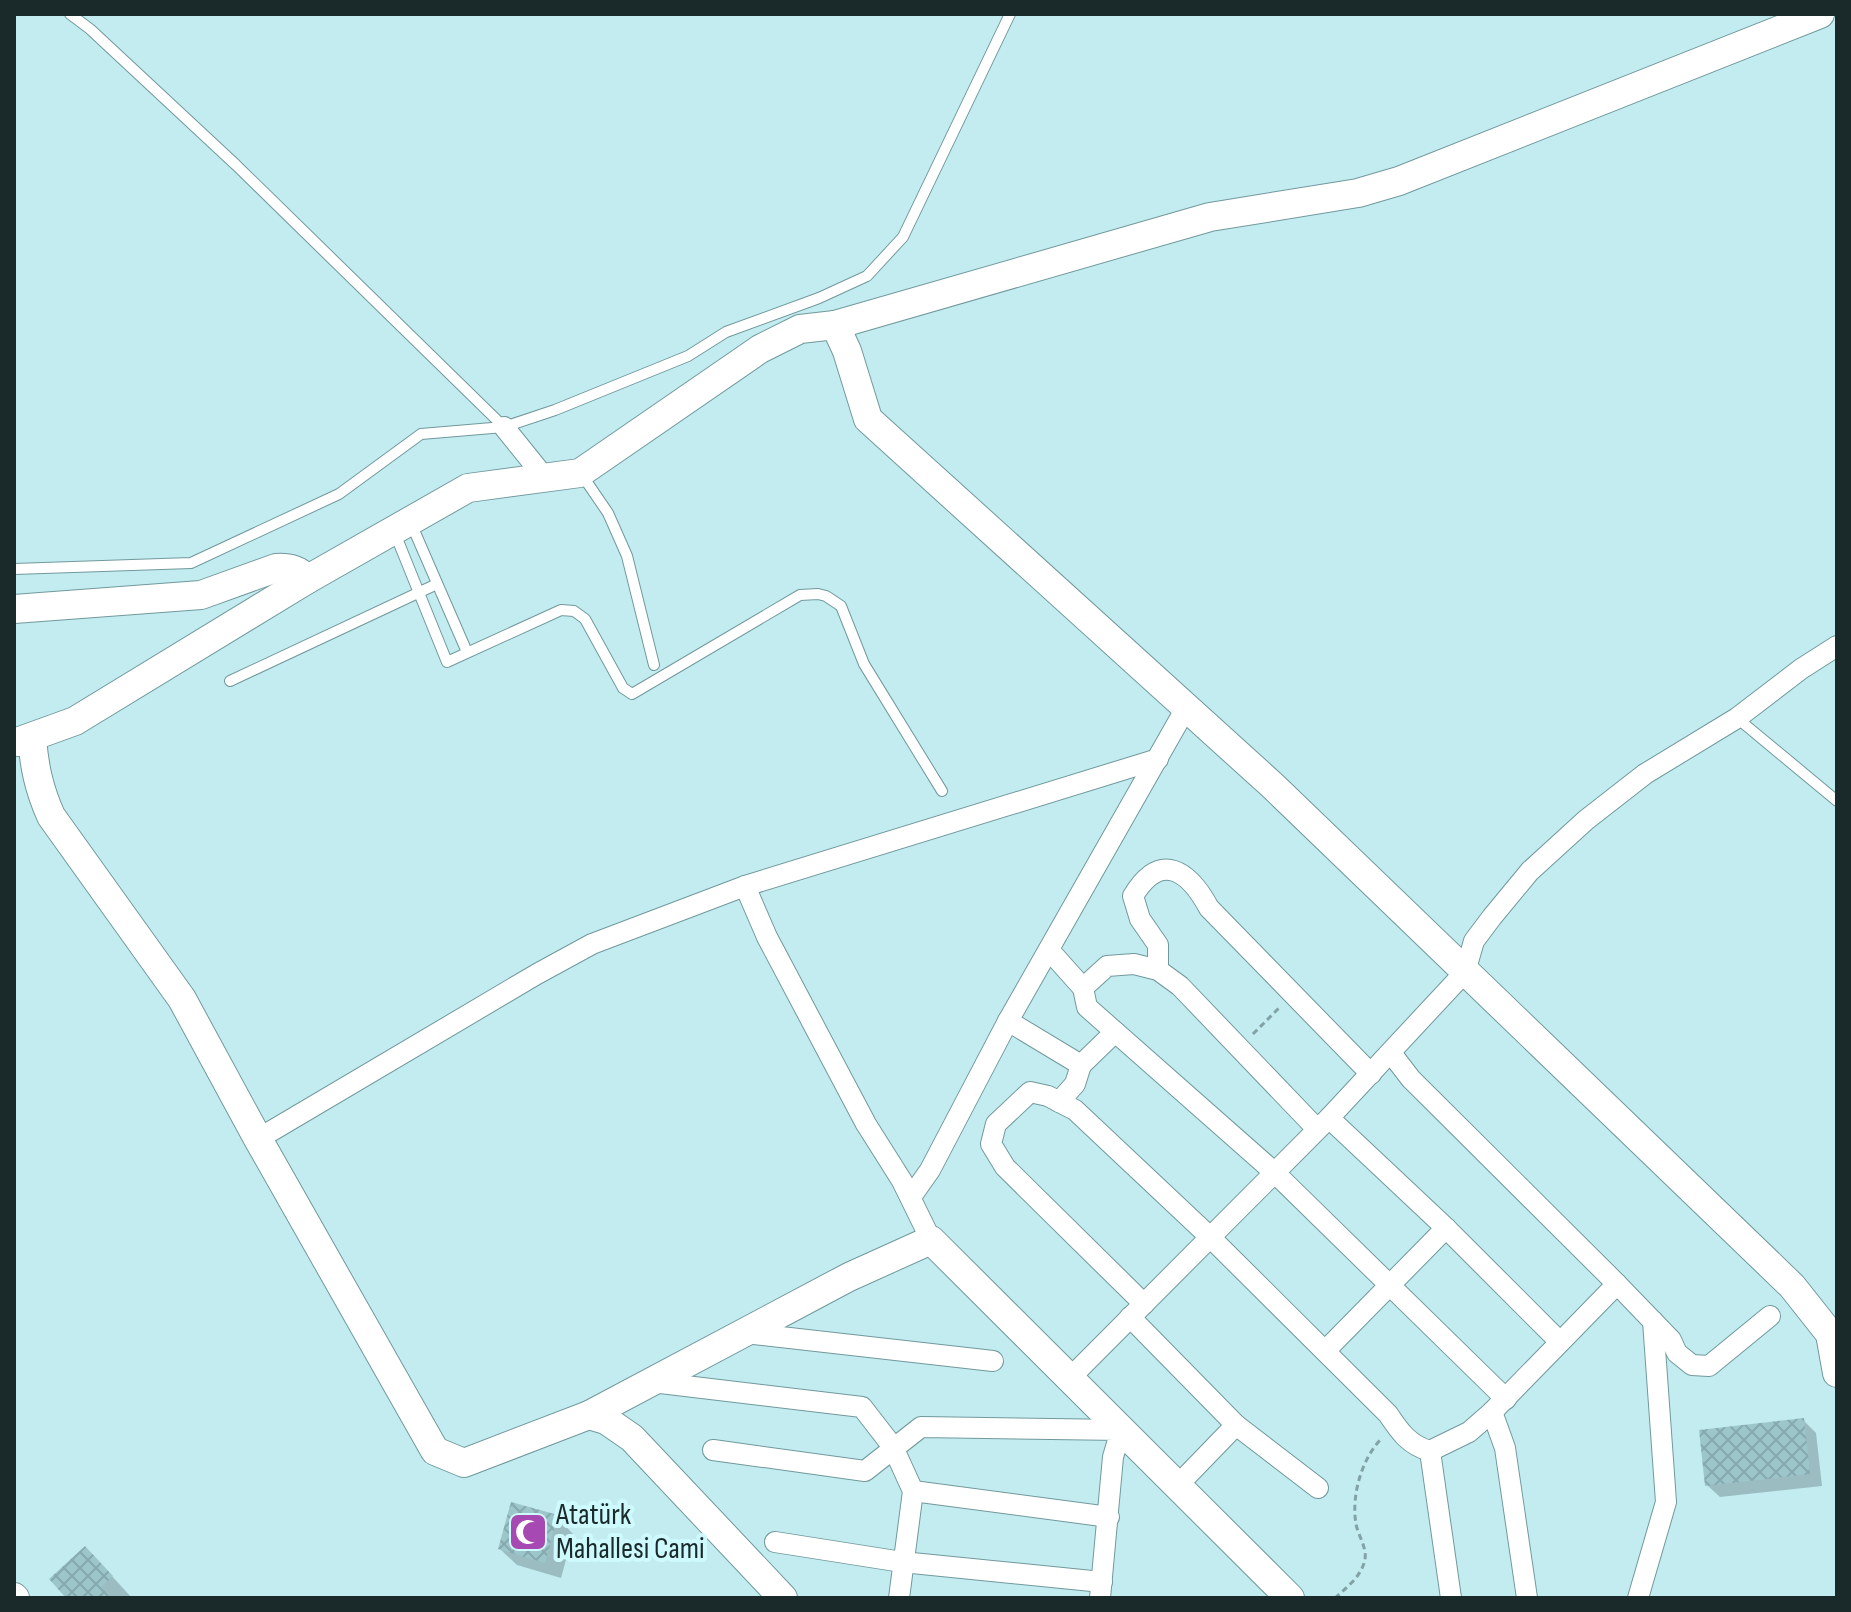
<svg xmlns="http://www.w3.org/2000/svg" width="1851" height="1612" font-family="'Sofia Sans Condensed',sans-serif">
<defs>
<pattern id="building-cross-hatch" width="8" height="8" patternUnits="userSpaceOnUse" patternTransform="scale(2)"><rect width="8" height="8" fill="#9cc6ca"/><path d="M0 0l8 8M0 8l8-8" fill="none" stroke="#86aaae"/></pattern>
</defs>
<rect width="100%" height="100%" fill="#c2ecf0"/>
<!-- shadow -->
<g fill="#0003">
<polygon points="1803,1420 1816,1433 1822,1486 1720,1497 1707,1485"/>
<polygon points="557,1517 573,1534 561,1578 517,1565 500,1549"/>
<polygon points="110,1574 132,1598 69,1598"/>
</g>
<!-- building -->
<g fill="url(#building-cross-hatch)">
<polygon points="1804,1418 1810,1474 1705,1486 1699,1430"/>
<polygon points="511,1502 558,1515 545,1563 498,1549"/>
<polygon points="85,1546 113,1576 101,1587 111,1598 66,1598 49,1579"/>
</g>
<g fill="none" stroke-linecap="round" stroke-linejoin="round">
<!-- lane casing -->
<g stroke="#71999c" stroke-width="12">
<g id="lane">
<polyline points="70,14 90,29 236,165 504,427"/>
<polyline points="582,475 608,513 627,556 654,665"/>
<polyline points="410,521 467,652"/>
<polyline points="394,531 447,662 561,610 574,611 585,619 623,688 632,694 800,595 818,594 826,596 841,606 864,664 942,791"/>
<polyline points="14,569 191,563 339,494 421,434 504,427 555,410 688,356 726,332 819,298 867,276 903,237 1010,14"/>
<polyline points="230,681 437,584"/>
<polyline points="1737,718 1837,801"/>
</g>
</g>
<!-- street casing -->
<g stroke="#71999c" stroke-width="22">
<g id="street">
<polyline points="504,427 545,478"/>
<polyline points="745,886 767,937 866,1124 902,1181 931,1240"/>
<polyline points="1049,950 1083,988"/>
<path d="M 1158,970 L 1158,945 L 1140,919 L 1133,896 C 1161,850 1189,871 1209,908 L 1371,1074"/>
<polyline points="1008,1021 1081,1065 1115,1032"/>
<polyline points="1391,1053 1411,1079 1617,1284 1671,1340 1677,1353 1692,1365 1709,1366 1770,1316"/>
<polyline points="1059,1102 1075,1084 1081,1065"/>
<polyline points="1329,1118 1446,1228 1560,1342"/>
<polyline points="1317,1129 1180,986 1158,970 1134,964 1107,966 1083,988 1087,1007 1274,1172 1506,1399"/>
<polyline points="258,1139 537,974 592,944 745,886 1158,759"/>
<polyline points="911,1197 930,1170 1008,1021 1186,708"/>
<path d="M 1144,1304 L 1005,1167 L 991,1144 L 996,1124 L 1030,1092 L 1048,1096 L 1075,1110 L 1210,1237 L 1388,1414 C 1400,1432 1409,1445 1430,1451 L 1469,1432 L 1492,1412 L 1617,1284"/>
<polyline points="1130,1317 1236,1425 1318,1488"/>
<polyline points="745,1333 993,1361"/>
<polyline points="1325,1351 1446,1228"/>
<polyline points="1069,1379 1329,1118 1465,972 1474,941 1492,917 1530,871 1586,820 1645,774 1737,718 1801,669 1837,646"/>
<polyline points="652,1382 862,1407 893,1447 913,1491 899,1598"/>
<polyline points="1492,1412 1505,1448 1527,1598"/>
<polyline points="713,1450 865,1471 921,1427 1121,1430 1113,1457 1100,1598"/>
<polyline points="1430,1451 1451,1598"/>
<polyline points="1177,1486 1236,1425"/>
<polyline points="913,1491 1109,1517"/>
<polyline points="775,1542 902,1562 1102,1582"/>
<polyline points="1638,1598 1666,1502 1653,1321"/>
</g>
</g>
<!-- secondary casing -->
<g stroke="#71999c" stroke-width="30">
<g id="secondary">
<polyline points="835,325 1210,217 1358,193 1399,181 1820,14"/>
<path d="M 14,609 L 201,595 L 276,568 C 290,567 298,570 308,579 L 468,488 L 580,473 L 760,349 L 800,329 L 835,325 L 847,351 L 868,419 L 1273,786 L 1792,1286 L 1830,1334 L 1837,1373"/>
<path d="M 32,737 C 34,766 39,789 51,816 L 182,999 L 258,1139 L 435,1451 L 464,1463 L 589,1415 L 849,1277 L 931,1240 L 1290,1598"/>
<polyline points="17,742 75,721 308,579"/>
<polyline points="589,1415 606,1420 632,1438 783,1598"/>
<polyline points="14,1597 15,1598"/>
</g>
</g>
<!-- path -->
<g stroke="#82a2a5" stroke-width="3" stroke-dasharray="6 4" stroke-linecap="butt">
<polyline points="1253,1034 1279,1008"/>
<path d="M 1335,1598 C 1347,1587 1362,1576 1365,1559 C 1367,1548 1358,1535 1356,1524 C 1351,1495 1362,1458 1382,1438"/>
</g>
<!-- lane -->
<use href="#lane" stroke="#fff" stroke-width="10"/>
<!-- street -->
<use href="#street" stroke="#fff" stroke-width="20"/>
<!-- secondary -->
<use href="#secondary" stroke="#fff" stroke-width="28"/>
</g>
<!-- icons -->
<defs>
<g id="mosque-square" transform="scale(2)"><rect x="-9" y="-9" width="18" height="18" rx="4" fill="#a749b2" stroke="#cffafd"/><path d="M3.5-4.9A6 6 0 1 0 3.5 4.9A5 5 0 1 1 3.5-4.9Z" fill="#fff"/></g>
</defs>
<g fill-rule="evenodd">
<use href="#mosque-square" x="528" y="1532"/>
</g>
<g text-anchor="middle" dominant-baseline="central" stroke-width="8" stroke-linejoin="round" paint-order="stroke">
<!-- poi labels -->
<g font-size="30" fill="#1a2a2b" stroke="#cffafd" text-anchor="start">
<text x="556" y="1515">Atatürk<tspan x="556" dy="34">Mahallesi Cami</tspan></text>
</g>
</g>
<!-- border -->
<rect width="1851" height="1612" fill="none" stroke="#1a2a2b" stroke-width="32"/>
</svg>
